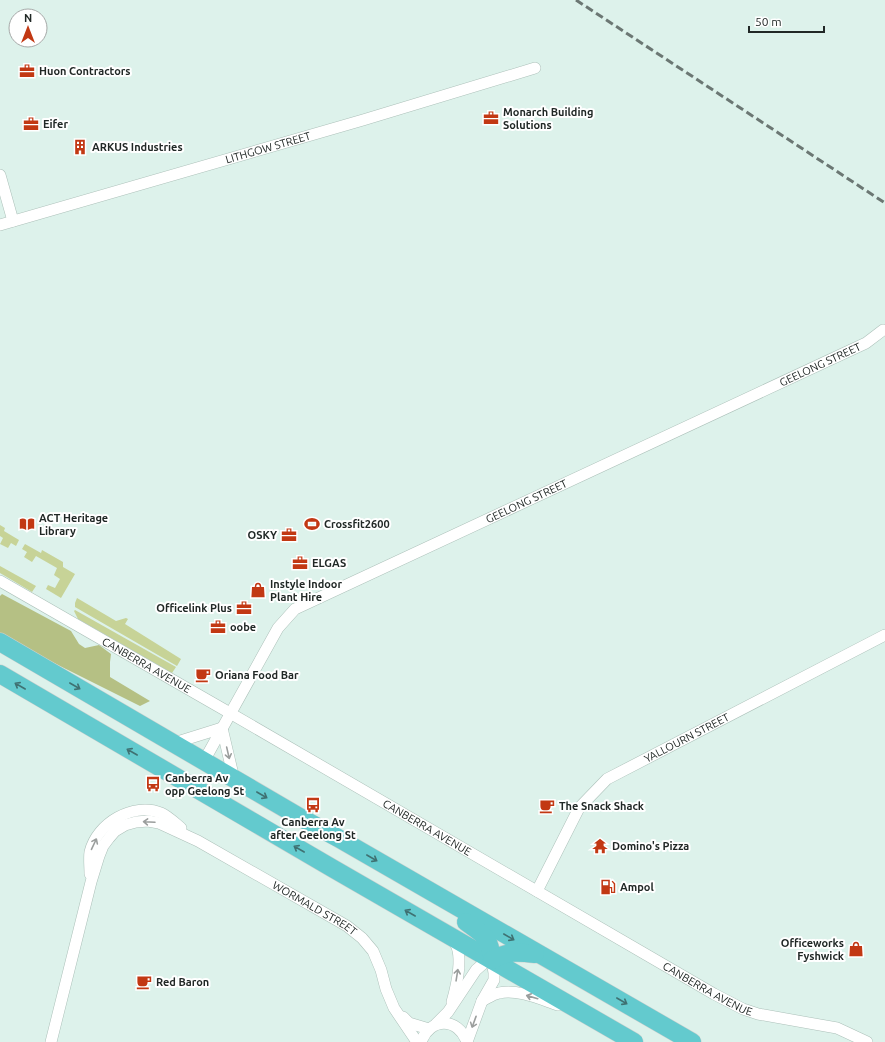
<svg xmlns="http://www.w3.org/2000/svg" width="885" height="1042" font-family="Ubuntu,sans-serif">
<rect width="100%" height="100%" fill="#ddf2eb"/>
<!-- green -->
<g fill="#c7d397">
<polygon points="0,525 5,528 4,531 19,540 16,546 11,543 8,548 0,544 3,538 0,536"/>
<polygon points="25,544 41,553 42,550 63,562 63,567 75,574 61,598 46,589 48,585 55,588 60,579 54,575 57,568 36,556 32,562 24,557 27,552 22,549"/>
<polygon points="0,566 36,586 32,592 0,573"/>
<polygon points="77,598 116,621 126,618 128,619 125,624 181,659 177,666 75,607 75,603"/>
<polygon points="75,610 176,667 172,673 78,619 74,611"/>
</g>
<!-- forest -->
<polygon fill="#b5c084" points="2,594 71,631 79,644 85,648 99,645 111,654 110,662 110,677 150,701 140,706 0,636 0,596"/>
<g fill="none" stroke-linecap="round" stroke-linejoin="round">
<!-- minor casing -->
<g stroke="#acc0b9" stroke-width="12">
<g id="minor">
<polyline points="0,175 13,221"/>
<path id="s1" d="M 0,225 L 363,120 L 535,68"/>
<path id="s2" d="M 0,581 L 223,709 L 714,994 L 743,1009 L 758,1014 L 837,1028 L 867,1042"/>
<polyline points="222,728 234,779"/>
<polyline points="174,743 222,728"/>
<path id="s3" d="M 204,761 L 278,628 L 295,609 L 866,343 L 883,330"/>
<path d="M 90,874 C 90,867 89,858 90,852 C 97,823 133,802 161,813 C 168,816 175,823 181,828"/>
<path id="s4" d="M 537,891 L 579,808 L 607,779 L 885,635"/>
<path d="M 451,939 C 466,949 456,988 452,1002"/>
<path d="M 482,1001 C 488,998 493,994 499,993 C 518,989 540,999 558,1005"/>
<polyline points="403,1017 409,1023 429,1029"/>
<polyline points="436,1024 448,1012 476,970 484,963 492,960 494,973 494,980 482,1001 467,1042"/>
<path id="s5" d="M 51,1042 L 91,882 L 99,856 L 103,846 L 109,838 L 115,831 L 125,825 L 136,822 L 148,821 L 159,823 L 198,841 L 347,926 L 362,938 L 373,951 L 381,970 L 386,989 L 394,1008 L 417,1042"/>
<path d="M 421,1042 C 430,1017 458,1017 467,1042"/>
</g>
</g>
<!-- trunk casing -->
<g stroke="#ced0cf" stroke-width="19">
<g id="trunk">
<polyline points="0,642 303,819 338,838 692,1042"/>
<polyline points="0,674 332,868 634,1042"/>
<path d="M 466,922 C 484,935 490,937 492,960"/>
<path d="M 492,960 C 507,951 518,952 535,954"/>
</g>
</g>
<!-- minor -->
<use href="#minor" stroke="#fff" stroke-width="11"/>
<!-- trunk -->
<use href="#trunk" stroke="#63cace" stroke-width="18"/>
<!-- rail -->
<polyline stroke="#6b7773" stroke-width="3" stroke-dasharray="8 4" stroke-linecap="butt" points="576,0 885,203"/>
</g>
<!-- one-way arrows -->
<defs><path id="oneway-shaft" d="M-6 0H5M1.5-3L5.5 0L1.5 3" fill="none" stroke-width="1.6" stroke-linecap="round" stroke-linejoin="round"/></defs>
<g stroke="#3f7172">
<use href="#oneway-shaft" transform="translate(20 686) rotate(-150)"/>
<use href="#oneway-shaft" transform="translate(75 686) rotate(30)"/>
<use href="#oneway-shaft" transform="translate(132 752) rotate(-150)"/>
<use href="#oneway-shaft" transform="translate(262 795) rotate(30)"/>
<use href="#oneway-shaft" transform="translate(299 849) rotate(-150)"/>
<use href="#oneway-shaft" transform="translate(372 858) rotate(30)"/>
<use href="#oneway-shaft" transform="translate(410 913) rotate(-150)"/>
<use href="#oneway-shaft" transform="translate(509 937) rotate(30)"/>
<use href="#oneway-shaft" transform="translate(622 1001) rotate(30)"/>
</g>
<g stroke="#9b9e9d">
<use href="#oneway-shaft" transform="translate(228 753) rotate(77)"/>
<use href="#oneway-shaft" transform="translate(149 822) rotate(-177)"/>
<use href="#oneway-shaft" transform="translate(94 844) rotate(-65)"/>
<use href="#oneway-shaft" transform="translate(457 975) rotate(-81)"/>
<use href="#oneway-shaft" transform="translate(532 997) rotate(-164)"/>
<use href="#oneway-shaft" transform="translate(474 1022) rotate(110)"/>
</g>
<!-- icons -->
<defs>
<g id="office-bare" transform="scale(1.2)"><path d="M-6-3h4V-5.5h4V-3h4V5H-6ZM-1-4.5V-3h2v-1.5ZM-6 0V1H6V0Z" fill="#c23813" stroke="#fff" stroke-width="2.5" paint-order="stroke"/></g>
<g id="building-bare" transform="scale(1.2)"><path d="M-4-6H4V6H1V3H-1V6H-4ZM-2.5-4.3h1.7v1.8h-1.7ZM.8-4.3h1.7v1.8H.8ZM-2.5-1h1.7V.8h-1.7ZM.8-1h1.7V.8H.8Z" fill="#c23813" stroke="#fff" stroke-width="2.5" paint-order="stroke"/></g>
<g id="library-bare" transform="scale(1.2)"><path d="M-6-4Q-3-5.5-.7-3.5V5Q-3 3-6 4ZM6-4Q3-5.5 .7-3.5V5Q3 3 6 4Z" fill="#c23813" stroke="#fff" stroke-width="2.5" paint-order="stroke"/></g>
<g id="stadium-bare" transform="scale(1.2)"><path d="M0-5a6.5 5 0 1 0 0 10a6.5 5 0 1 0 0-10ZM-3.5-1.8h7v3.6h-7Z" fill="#c23813" stroke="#fff" stroke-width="2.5" paint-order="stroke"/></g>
<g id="shop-bare" transform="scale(1.2)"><path d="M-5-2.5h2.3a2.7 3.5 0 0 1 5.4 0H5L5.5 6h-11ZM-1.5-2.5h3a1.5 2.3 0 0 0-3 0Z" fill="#c23813" stroke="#fff" stroke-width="2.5" paint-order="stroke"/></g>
<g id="cafe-bare" transform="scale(1.2)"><path d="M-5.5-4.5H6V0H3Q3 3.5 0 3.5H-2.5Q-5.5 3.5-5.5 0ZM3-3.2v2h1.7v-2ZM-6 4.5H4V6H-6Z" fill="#c23813" stroke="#fff" stroke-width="2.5" paint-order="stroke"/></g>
<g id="bus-bare" transform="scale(1.2)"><path d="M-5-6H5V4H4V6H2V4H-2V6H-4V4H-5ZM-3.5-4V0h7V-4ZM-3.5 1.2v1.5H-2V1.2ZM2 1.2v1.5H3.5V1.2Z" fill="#c23813" stroke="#fff" stroke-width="2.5" paint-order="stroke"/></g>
<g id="temple-bare" transform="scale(1.2)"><path d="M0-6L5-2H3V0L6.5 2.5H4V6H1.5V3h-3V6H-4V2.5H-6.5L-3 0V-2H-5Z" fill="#c23813" stroke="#fff" stroke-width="2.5" paint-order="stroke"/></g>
<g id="fuel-bare" transform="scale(1.2)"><path d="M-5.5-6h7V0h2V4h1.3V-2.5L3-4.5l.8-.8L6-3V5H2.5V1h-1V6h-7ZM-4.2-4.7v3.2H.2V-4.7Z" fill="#c23813" stroke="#fff" stroke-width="2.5" paint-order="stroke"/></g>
</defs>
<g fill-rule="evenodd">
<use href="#office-bare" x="27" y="71"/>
<use href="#office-bare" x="491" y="118"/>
<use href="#office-bare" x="31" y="124"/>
<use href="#building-bare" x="80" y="147"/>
<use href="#library-bare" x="27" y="524"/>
<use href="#stadium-bare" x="312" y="524"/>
<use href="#office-bare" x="289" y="535"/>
<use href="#office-bare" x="300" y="563"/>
<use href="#shop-bare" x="258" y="590"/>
<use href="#office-bare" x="244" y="608"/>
<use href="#office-bare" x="218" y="627"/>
<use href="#cafe-bare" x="203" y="675"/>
<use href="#bus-bare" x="153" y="784"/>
<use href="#bus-bare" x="313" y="805"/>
<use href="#cafe-bare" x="547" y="806"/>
<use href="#temple-bare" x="600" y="846"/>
<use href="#fuel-bare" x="608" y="887"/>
<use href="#shop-bare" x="856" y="949"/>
<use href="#cafe-bare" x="144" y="982"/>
</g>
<g text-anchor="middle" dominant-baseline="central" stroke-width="4" stroke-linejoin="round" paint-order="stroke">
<!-- poi labels -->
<g font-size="11" font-weight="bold" fill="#212826" stroke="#fff" text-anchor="start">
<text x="39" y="71">Huon Contractors</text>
<text x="503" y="112">Monarch Building<tspan x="503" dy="13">Solutions</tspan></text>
<text x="43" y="124">Eifer</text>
<text x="92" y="147">ARKUS Industries</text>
<text x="39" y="518">ACT Heritage<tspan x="39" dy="13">Library</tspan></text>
<text x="324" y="524">Crossfit2600</text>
<text x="277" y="535" text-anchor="end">OSKY</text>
<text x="312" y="563">ELGAS</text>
<text x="270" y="584">Instyle Indoor<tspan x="270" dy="13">Plant Hire</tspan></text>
<text x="232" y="608" text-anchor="end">Officelink Plus</text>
<text x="230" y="627">oobe</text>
<text x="215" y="675">Oriana Food Bar</text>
<text x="165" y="778">Canberra Av<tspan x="165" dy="13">opp Geelong St</tspan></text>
<text x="559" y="806">The Snack Shack</text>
<text x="313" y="822" text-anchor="middle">Canberra Av<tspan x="313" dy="13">after Geelong St</tspan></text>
<text x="612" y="846">Domino's Pizza</text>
<text x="620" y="887">Ampol</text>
<text x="844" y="943" text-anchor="end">Officeworks<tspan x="844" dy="13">Fyshwick</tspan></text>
<text x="156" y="982">Red Baron</text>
</g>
<!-- street labels -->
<g font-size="11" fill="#212826" stroke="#fff">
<text stroke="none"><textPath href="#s1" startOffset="279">LITHGOW STREET</textPath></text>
<text stroke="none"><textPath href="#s3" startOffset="757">GEELONG STREET</textPath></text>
<text stroke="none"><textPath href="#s3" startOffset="433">GEELONG STREET</textPath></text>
<text stroke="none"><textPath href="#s2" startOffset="169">CANBERRA AVENUE</textPath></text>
<text stroke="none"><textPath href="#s4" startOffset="223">YALLOURN STREET</textPath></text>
<text stroke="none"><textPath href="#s2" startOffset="493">CANBERRA AVENUE</textPath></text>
<text stroke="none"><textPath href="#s5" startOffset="446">WORMALD STREET</textPath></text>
<text stroke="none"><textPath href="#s2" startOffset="817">CANBERRA AVENUE</textPath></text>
</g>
</g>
<!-- north arrow -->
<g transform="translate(28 28)"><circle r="19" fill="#ffffff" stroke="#a6a9a8"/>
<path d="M0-3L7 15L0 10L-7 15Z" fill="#c23813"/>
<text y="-6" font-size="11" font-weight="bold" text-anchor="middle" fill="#212826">N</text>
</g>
<!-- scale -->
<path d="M749 26v6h75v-6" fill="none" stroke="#212826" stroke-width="2"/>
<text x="755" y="26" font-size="12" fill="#212826" stroke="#ffffff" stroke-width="3" paint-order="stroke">50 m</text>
</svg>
